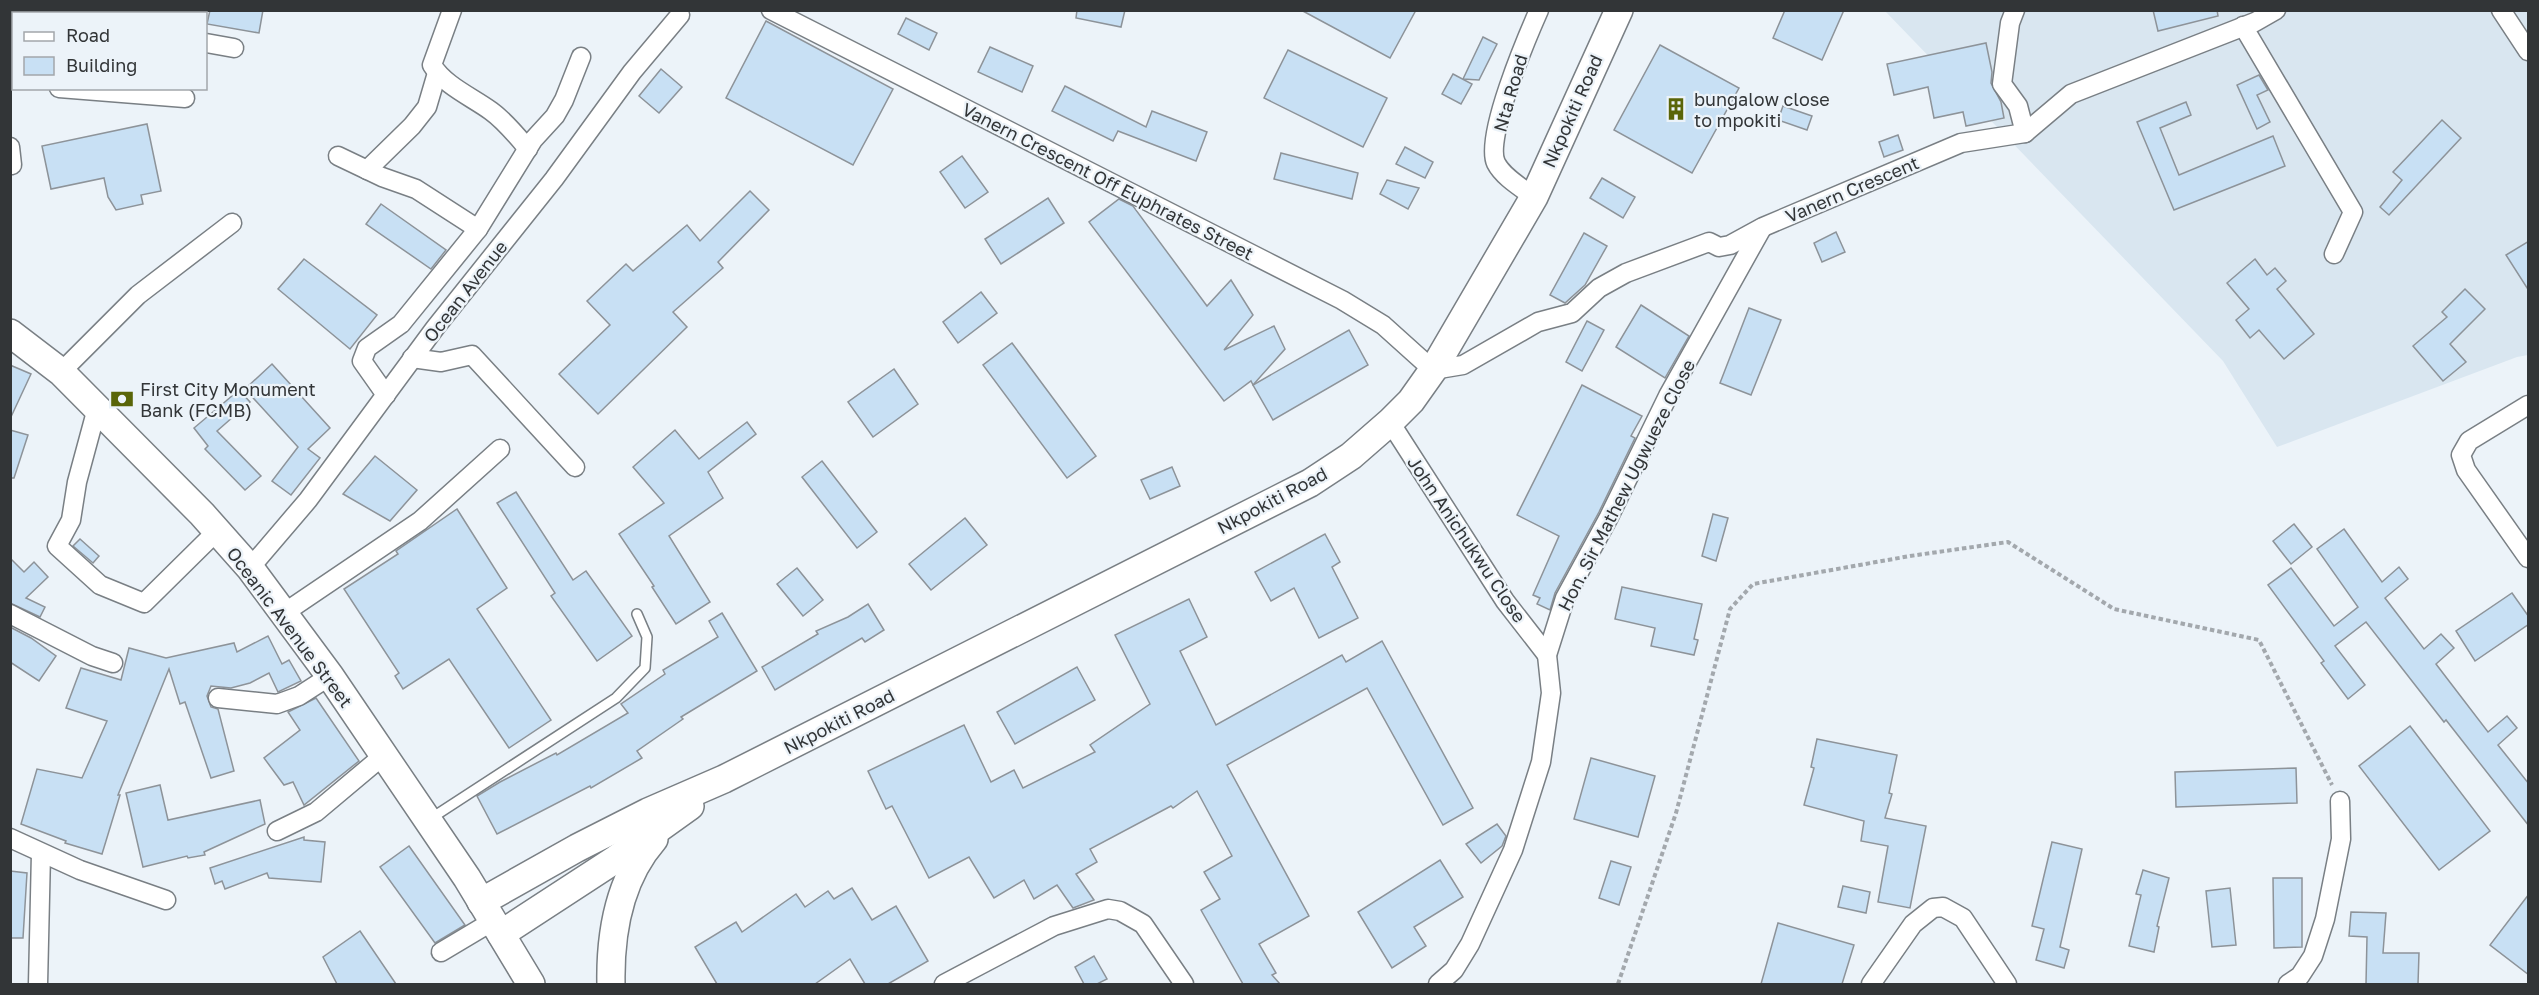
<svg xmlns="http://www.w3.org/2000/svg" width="2539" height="995" font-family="'Golos Text',sans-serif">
<rect width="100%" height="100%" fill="#ecf3f9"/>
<!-- built -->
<polygon fill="#d9e6f0" points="1885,11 2528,11 2528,355 2517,357 2277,447 2223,361"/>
<!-- building -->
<g fill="#c8e0f4" stroke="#8d9399" stroke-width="1.5">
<polygon points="210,10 263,10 259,33 207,24"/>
<polygon points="1077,10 1125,10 1121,27 1076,18"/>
<polygon points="1301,10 1416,10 1390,58"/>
<polygon points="1785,10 1844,10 1822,60 1773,38"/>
<polygon points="2153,10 2217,10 2218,16 2158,31"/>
<polygon points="906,18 937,33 929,50 898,34"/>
<polygon points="766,21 893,89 853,165 726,98"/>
<polygon points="1483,37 1497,44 1479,80 1463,79"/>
<polygon points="1986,43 1992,72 1991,83 2001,102 2004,118 1966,126 1963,112 1934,118 1928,87 1894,95 1887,64"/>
<polygon points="1660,45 1739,88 1692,173 1614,130"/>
<polygon points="990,47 1033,66 1022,92 978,72"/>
<polygon points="1288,50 1387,98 1363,147 1264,98"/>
<polygon points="661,69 682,87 659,113 639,96"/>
<polygon points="1453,74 1472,84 1461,104 1442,94"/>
<polygon points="2259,75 2268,90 2257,95 2270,122 2257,129 2237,85"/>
<polygon points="1065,86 1146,127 1152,111 1207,132 1196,161 1118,131 1113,141 1052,111"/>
<polygon points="2186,102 2191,115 2160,128 2179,175 2273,136 2285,166 2174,210 2137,122"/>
<polygon points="1783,106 1812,116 1807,130 1778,120"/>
<polygon points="2442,120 2461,138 2389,215 2380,207 2402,180 2393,172"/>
<polygon points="147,124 161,191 141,195 143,204 116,210 108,197 104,178 51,189 42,146"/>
<polygon points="1898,135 1903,150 1884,157 1879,142"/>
<polygon points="1405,147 1433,162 1425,178 1396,164"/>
<polygon points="1281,153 1358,173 1352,199 1274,179"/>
<polygon points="962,156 988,192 965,208 940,172"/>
<polygon points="1602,178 1635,197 1623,218 1590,198"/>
<polygon points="1387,180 1419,188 1408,209 1380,194"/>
<polygon points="750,191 769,210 718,262 723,268 673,312 687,327 598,414 559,374 610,325 587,301 626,264 633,271 687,225 700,241"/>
<polygon points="1048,198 1064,223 1001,264 985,239"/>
<polygon points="1119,199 1133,206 1207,306 1231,280 1253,315 1224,350 1274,326 1285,349 1253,385 1251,381 1224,401 1089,222"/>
<polygon points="381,204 446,250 431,269 366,224"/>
<polygon points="1836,232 1845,252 1822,262 1814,243"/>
<polygon points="1584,233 1607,246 1585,285 1565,303 1550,295"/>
<polygon points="2529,241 2529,291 2506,255"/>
<polygon points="304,259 377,315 350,349 278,289"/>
<polygon points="2255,259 2267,275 2275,268 2286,281 2277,289 2314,334 2284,359 2259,330 2250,338 2236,320 2249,309 2227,283"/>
<polygon points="2465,289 2485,309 2450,344 2466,362 2443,381 2413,346 2447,317 2442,312"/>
<polygon points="981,292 997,313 958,343 943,322"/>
<polygon points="1641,305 1689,336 1665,378 1616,347"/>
<polygon points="1749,308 1781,320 1751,395 1720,383"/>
<polygon points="1587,321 1604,330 1582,371 1566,362"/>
<polygon points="1349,330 1368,365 1273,420 1253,385"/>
<polygon points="1012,343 1096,456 1067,478 983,365"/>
<polygon points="272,364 330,428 308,449 320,458 291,495 272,481 298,447 245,389"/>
<polygon points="10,365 31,374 10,419"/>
<polygon points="894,369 918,404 873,437 848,402"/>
<polygon points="1582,385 1642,416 1631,436 1635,438 1599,512 1555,593 1550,610 1537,604 1540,598 1533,595 1559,536 1517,515"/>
<polygon points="239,390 250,402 217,431 261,476 245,490 205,449 208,446 194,428"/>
<polygon points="747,422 756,434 708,472 723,498 669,536 710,602 676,624 652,587 654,586 619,534 664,503 633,467 675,430 699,459"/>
<polygon points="10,430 28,435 14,478 10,478"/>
<polygon points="375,456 417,490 390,521 343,494"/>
<polygon points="822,461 877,532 857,548 802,477"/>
<polygon points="1172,467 1180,486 1150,499 1141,480"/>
<polygon points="516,492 573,580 586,571 632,636 597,661 551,596 555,593 497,503"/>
<polygon points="457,509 507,588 477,609 551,720 509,748 449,659 403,689 395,676 399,673 344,589 398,554 396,551"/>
<polygon points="1713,514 1728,518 1716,561 1702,556"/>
<polygon points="965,518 987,545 931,590 909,564"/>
<polygon points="2294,524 2312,547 2291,564 2273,541"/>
<polygon points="2344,529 2382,582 2399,567 2408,579 2385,598 2424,649 2441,634 2454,648 2436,664 2488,732 2507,716 2517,728 2498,745 2529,784 2529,826 2446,720 2444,722 2366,622 2335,646 2365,685 2348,699 2321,663 2324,661 2268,585 2291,568 2334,626 2358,607 2317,549"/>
<polygon points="1325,534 1340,562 1332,567 1358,618 1319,638 1294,588 1271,601 1255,572"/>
<polygon points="80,539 99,556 93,563 73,546"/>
<polygon points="10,558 24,572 34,562 48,577 26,598 45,607 40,617 10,603"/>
<polygon points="797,568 823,600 803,616 777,584"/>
<polygon points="1622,587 1702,604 1694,639 1698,640 1694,655 1651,646 1655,628 1615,619"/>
<polygon points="2512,593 2529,617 2529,624 2475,661 2456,631"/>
<polygon points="1189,599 1207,637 1180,651 1216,725 1342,655 1346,662 1382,641 1473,808 1443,825 1367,688 1227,765 1309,916 1259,944 1276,973 1272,975 1280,984 1243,984 1201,910 1220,899 1204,872 1232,856 1197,791 1173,808 1171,806 1090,849 1097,862 1076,874 1094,900 1073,908 1057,885 1034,899 1024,880 994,898 969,857 929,878 892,806 886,809 868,771 964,725 991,782 1014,770 1023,788 1095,752 1090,745 1150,704 1115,635"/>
<polygon points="868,604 884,630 865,642 862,638 775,690 762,667 818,634 816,631 848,617"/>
<polygon points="722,613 757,671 681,717 683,719 637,751 642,758 591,788 590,786 497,834 477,796 500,782 556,753 557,755 628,713 621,704 665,674 663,670 718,637 709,621"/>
<polygon points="10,627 31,638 56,656 39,681 10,662"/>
<polygon points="268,636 282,664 289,660 301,681 278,692 269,673 250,683 231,688 211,686 207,696 211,707 218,709 234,771 211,778 185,702 180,704 169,669 118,795 120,795 102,854 65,843 66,841 21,824 37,769 82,778 107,721 66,708 81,668 121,680 129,648 166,658 234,643 237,652"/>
<polygon points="1077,667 1095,700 1015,744 997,712"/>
<polygon points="316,698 359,761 304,805 293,782 284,785 264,758 300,730 288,712"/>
<polygon points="2410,726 2490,831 2439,870 2359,766"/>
<polygon points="1817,739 1897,755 1889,793 1892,794 1885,818 1926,826 1910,908 1878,902 1888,846 1861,841 1864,821 1804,805 1814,768 1811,767"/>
<polygon points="1591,758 1655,776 1638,837 1574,819"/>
<polygon points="2296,768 2297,803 2176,807 2175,772"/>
<polygon points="160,785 168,820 260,800 265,824 204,852 205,855 188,858 187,856 143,867 126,793"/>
<polygon points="1497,824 1506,836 1502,846 1481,863 1466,844"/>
<polygon points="304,837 304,840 325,842 321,882 269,878 267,873 225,889 222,881 215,884 210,868"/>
<polygon points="2052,842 2082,849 2060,947 2069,950 2064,968 2036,960 2044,929 2032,926"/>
<polygon points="409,846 465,925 435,943 380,867"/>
<polygon points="1440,860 1463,897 1414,927 1426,946 1392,968 1358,912"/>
<polygon points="1611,861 1631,867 1619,905 1599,898"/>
<polygon points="2143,870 2169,878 2157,926 2159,927 2154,952 2129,946 2141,895 2136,894"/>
<polygon points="10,871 27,873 23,938 10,938"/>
<polygon points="2273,878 2302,878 2302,947 2274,948"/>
<polygon points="1843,886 1870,892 1866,913 1838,907"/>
<polygon points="852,888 872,920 896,906 928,961 888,984 865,984 850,959 815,984 717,984 695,947 736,922 742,932 796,894 805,907 828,891 834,899"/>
<polygon points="2230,888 2236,945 2212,947 2206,891"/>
<polygon points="2529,894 2529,975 2490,945"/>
<polygon points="2351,912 2386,913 2383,953 2419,953 2418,984 2366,984 2367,937 2349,936"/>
<polygon points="1778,923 1854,945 1842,984 1761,984"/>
<polygon points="360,931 396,984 337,984 323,957"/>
<polygon points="1094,956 1107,979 1097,984 1084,984 1075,967"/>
</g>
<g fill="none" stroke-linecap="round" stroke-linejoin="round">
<!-- service casing -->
<g stroke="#797f84" stroke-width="12">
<polyline id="service" points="430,819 616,698 645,668 647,637 637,614"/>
</g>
<!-- minor casing -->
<g stroke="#797f84" stroke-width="21">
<g id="minor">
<path d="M 452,10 L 432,65 C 445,86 472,97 491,111 C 505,121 517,136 528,149"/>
<polyline points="771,10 1342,300 1383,325 1433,370 1463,365 1538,322 1572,313 1599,288 1626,273 1709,242 1719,247 1730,245 1763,227 1961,143 2025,133 2071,94 2255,22 2276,10"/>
<polyline points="2015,10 2010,23 2002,84 2018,106 2025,133"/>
<polyline points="2501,10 2528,51"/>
<polyline points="10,17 14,17"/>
<polyline points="2243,26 2353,212 2334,254"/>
<polyline points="206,43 234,48"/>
<polyline points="10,78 14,79"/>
<polyline points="59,88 185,98"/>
<polyline points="10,147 12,165"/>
<polyline points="338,156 382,177 416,189 478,229"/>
<polyline points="367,170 412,126 427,107 437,73"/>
<path d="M 1534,197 C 1522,188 1503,177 1496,163 C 1484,138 1527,37 1539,10"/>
<polyline points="412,358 441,362 472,355 575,467"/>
<polyline points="61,372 138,295 232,223"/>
<polyline points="386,395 362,361 367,348 401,324 478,229 533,140 555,116 564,100 581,57"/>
<polyline points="2528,405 2469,441 2461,455 2466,470 2528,558"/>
<polyline points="97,408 77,482 71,520 57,546 100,585 144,603 217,531"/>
<polyline points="1390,422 1505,601 1547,655"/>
<polyline points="250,568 308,500 435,328 554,179 632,72 680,15"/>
<polyline points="284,613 420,521 500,449"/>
<polyline points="10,614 92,656 113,663"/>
<polyline points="218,698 277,704 299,696 330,676"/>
<polyline points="277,831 316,812 384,755"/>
<polyline points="10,838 80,870 166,900"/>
<polyline points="441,952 493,921"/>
<polyline points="38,984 41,853"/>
<polyline points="944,984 1054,926 1108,909 1120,911 1143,924 1184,984"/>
<polyline points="1438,984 1454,970 1470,944 1513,850 1541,762 1551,693 1547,655 1565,598 1609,517 1668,396 1762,228"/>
<polyline points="1871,984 1913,924 1933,908 1943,907 1963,918 2007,984"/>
<polyline points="2288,984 2300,976 2313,956 2325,919 2341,839 2340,801"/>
</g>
</g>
<!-- secondary casing -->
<g stroke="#797f84" stroke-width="30">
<g id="secondary">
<polyline points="10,333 61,372 202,514 250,568 330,676 467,878 531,984"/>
<polyline points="481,902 577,848 648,812 724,779 1310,483 1351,456 1390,422 1411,401 1433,370 1534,197 1619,10"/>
<polyline points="501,934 616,859 690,806"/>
<path d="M 611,984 C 610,933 619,879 654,839"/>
</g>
</g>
<!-- path -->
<polyline stroke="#a3a8ad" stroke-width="4" stroke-dasharray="4.5 3" stroke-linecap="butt" points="1618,984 1676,813 1730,609 1753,584 1910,556 2008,542 2114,609 2259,640 2332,785"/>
<!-- service -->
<use href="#service" stroke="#fff" stroke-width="9"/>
<!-- minor -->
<use href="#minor" stroke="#fff" stroke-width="18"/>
<!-- secondary -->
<use href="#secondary" stroke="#fff" stroke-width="27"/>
</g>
<!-- icons -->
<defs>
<g id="building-bare" transform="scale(1.8)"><path d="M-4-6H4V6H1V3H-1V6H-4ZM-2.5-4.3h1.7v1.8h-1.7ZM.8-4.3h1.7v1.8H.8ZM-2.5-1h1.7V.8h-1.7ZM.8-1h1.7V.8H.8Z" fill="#596508" stroke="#ecf3f9" stroke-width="2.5" paint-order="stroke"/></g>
<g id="bank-bare" transform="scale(1.8)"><path d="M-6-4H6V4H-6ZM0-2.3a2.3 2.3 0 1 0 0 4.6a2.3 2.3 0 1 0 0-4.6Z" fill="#596508" stroke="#ecf3f9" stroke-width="2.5" paint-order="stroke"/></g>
</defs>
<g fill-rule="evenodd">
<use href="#building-bare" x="1676" y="109"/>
<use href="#bank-bare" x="122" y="399"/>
</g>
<g text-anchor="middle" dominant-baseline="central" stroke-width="4.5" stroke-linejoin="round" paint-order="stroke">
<!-- street labels -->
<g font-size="18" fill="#323537" stroke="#ecf3f9">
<text transform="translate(1510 93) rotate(-74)">Nta Road</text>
<text transform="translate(1572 111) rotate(-66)">Nkpokiti Road</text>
<text transform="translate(1108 181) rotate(27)">Vanern Crescent Off Euphrates Street</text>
<text transform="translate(1852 189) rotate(-23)">Vanern Crescent</text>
<text transform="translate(465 291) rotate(-52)">Ocean Avenue</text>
<text transform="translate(1626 485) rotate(-63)">Hon. Sir Mathew Ugwueze Close</text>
<text transform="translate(1272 500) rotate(-28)">Nkpokiti Road</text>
<text transform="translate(1467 539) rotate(56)">John Anichukwu Close</text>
<text transform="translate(290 627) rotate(53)">Oceanic Avenue Street</text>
<text transform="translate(839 721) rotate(-27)">Nkpokiti Road</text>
</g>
<!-- poi labels -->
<g font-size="18" fill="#323537" stroke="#ecf3f9" text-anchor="start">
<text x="1694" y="99">bungalow close<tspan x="1694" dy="21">to mpokiti</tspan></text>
<text x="140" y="389">First City Monument<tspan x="140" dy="21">Bank (FCMB)</tspan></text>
</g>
</g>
<!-- border -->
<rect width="2539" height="995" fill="none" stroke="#323537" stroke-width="24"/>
<!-- legend -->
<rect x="12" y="12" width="195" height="78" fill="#ecf3f9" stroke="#a2a7ab" stroke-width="1.5"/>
<rect x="24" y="32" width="30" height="9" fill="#ffffff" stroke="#a2a7ab" stroke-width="1.5"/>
<text x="66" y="42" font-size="18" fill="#323537">Road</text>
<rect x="24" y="57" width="30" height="18" fill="#c8e0f4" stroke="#a2a7ab" stroke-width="1.5"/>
<text x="66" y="72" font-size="18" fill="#323537">Building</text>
</svg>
